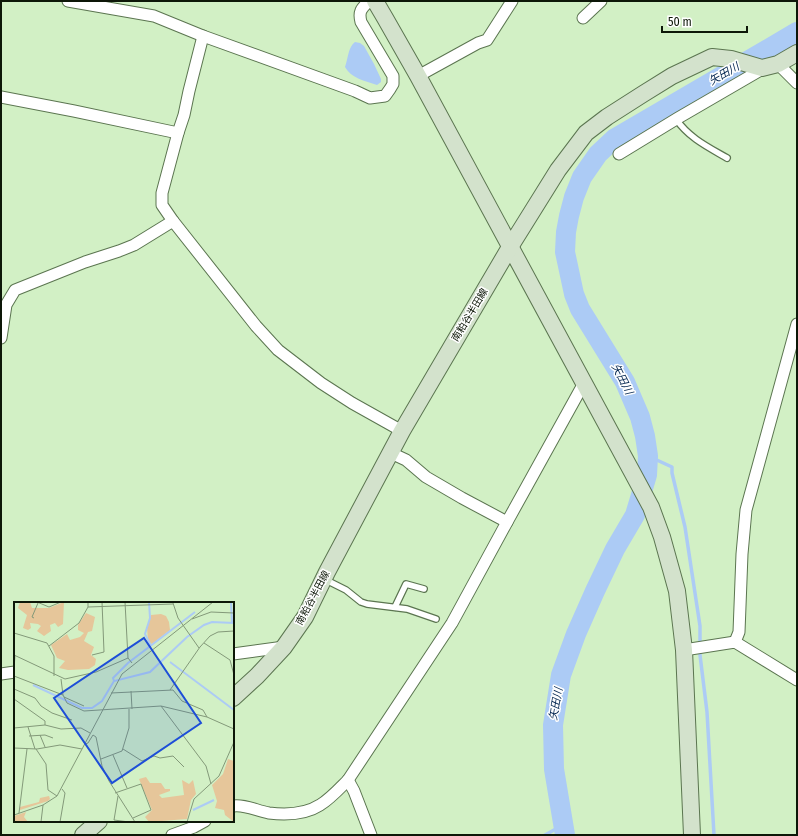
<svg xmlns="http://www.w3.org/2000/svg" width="798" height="836" font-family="'Fira Sans Condensed','Noto Sans JP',sans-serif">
<rect width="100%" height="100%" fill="#d2f0c5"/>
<!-- water -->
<path fill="#accbf5" d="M 355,42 L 360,43 L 364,46 L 374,64 L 381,79 L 381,82 L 377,85 C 365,81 351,78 345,67 C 348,59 348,47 355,42 Z"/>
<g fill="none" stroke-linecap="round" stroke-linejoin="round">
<!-- stream -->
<g stroke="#accbf5" stroke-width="3.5">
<polyline points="648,456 672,467 672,473 685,527 700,626 700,655 707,712 714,835"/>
<polyline points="545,835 563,825"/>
</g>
<!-- river -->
<polyline stroke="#accbf5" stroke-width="20" points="565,835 554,769 553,725 561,675 576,634 595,591 615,549 635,515 647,475 648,456 645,436 640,417 625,382 580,309 574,294 565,252 566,232 569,216 574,197 582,177 598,154 614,139 797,32"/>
<!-- lane casing -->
<g stroke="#5b7550" stroke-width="8">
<g id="lane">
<path d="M 676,119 C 689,138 708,147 727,158"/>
<polyline points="326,580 346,590 361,602 367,604 407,609 436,619"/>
<polyline points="395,607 406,584 424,589"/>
</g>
</g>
<!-- street casing -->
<g stroke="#5b7550" stroke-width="13">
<g id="street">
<path d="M 68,1 L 154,16 L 203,36 L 355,91 L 370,98 L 385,96 L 390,89 L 393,84 L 393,76 L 361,22 C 358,11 362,8 369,1"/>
<polyline points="583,18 601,1"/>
<polyline points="203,36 189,91 184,115 178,133 162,193 162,205 173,221 256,326 278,350 321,383 352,403 402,431"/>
<polyline points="778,64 797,83"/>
<polyline points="418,76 478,43 487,40 512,1"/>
<polyline points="1,97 74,111 178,133"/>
<polyline points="619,154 678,118 759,71 762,68"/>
<polyline points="1,338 6,305 15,290 85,262 119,251 134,245 173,221"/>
<polyline points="391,453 406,460 426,477 462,498 507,522"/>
<polyline points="735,642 739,632 742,554 746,510 797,324"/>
<polyline points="684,650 735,642 797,680"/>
<polyline points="233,654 284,647"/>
<polyline points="1,674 15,672"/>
<polyline points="348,780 354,791 371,835"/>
<path d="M 233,806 C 245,804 257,811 269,813 C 286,815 306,814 320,805 C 330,799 339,789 348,780 L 452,623 L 507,522 L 584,383"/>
<polyline points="172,835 194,827 205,821"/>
</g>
</g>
<!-- secondary casing -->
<g stroke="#5b7550" stroke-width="18">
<g id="secondary">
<polyline points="375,1 385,18 418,76 651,507 662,537 677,591 684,650 692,835"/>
<polyline points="233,698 257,676 284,647 305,617 327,572 402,431 510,247 558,170 586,133 607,117 643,94 672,76 712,57 731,59 762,68 778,64 797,53"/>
<polyline points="83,835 99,821"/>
</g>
</g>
<!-- lane -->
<use href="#lane" stroke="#fff" stroke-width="5.5"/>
<!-- street -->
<use href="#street" stroke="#fff" stroke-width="11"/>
<!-- secondary -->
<use href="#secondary" stroke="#d3e2cc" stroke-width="16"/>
</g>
<g text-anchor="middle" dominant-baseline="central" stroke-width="3" stroke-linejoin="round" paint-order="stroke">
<!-- street labels -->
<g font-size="10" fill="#0d1708" stroke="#fff">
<text transform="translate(470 315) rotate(-59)">南粕谷半田線</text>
<text transform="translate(313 598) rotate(-62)">南粕谷半田線</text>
</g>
<!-- water labels -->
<g font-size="11" font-style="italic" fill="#062852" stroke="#fff">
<text transform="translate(724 74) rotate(-30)">矢田川</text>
<text transform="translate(622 379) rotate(63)">矢田川</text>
<text transform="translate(556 704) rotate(-80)">矢田川</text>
</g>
</g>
<!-- overview -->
<g transform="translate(14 602)">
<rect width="220" height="220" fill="#d2f0c5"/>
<path d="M 6,0 L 16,0 L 18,6 L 35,6 L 50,0 L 49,22 L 44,25 L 41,21 L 36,23 L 37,29 L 30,34 L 23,29 L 27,24 L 24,22 L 16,21 L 17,26 L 14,28 L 9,26 L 13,13 L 4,6 ZM 72,11 L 81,15 L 78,29 L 74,30 L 70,39 L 80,45 L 77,53 L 82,57 L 81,63 L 75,67 L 54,68 L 45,66 L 51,59 L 43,56 L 37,43 L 53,32 L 56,38 L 66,35 L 70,31 L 64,28 L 64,23 ZM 147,12 L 152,14 L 155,20 L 156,28 L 138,42 L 134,39 L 133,25 L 137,13 ZM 214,157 L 220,159 L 220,220 L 211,213 L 210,208 L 201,206 L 203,199 L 198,183 L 209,172 ZM 132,175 L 136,181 L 147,181 L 151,187 L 156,187 L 156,189 L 145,193 L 148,196 L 170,193 L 168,178 L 175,182 L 179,178 L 182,192 L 177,198 L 173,217 L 135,220 L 131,215 L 138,208 L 125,177 ZM 35,194 L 36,197 L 34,199 L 6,208 L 6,205 L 25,200 L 26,196 ZM 12,210 L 10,215 L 14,220 L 0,220 L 0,214 Z" fill="#e6c69a"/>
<path fill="none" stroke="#accbf5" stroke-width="2" d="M 135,0 L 136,16 L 131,32 L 137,44M 217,0 L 218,21M 156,60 L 220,108M 100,79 L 99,76 L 114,61 L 181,10M 19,83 L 68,106 L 78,106 L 88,99 L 100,79 L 136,70 L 173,35 L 190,23 L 198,20 L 220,21M 179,208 L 200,198"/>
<path fill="none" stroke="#839979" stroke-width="1" d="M 23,0 L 35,5 L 47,0M 111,0 L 114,56 L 118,61M 159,1 L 164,16 L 185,46M 74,5 L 159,2M 20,16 L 18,15 L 24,1M 178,17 L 197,10 L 220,11M 0,31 L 33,41 L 40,54 L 40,74M 190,41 L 216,58 L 220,73M 35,44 L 65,21 L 74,5 L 74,0M 0,53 L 51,77 L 82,70 L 114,56M 78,53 L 90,50 L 88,0M 0,67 L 1,53M 0,74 L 49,93 L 53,101 L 70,109 L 147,104 L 193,115 L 220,127M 47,77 L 49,93M 0,87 L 21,96 L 27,104 L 38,111 L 58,118M 156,88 L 186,45 L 196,34 L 204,30 L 220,29M 117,89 L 118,107M 97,91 L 159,88 L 168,99 L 189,108 L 193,115M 50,95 L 70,104M 0,97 L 31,119 L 31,123M 147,104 L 192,164 L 197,182M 14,125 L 21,147M 0,126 L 31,123 L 47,127 L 67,126 L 76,131M 26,133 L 31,145M 15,134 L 31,133 L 39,136M 71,142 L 74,141 L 79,133 L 82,135 L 88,164 L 95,179 L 121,220M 0,146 L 23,147 L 46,143 L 68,147M 22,147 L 32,162 L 34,188 L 43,194M 109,147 L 128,159 L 140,154 L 146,156 L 159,154 L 170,165M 99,153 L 113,186M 87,157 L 108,149 L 115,126 L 115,107M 101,191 L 127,182 L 137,208 L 119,216M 104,194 L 100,218 L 115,220M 5,211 L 13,147M 0,213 L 29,203 L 43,194 L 108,72 L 199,0M 27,220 L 29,203M 46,220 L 51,191 L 48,187M 173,220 L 180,197 L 205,174 L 220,140"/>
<path fill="#1d4ed8" fill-opacity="0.15" stroke="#1d4ed8" stroke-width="2" d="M 130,36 L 187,121 L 98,181 L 40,96 Z"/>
<rect width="220" height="220" fill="none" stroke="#0d1708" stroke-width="2"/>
</g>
<!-- border -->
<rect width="798" height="836" fill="none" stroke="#0d1708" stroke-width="4"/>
<!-- scale -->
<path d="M662 26v6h85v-6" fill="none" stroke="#0d1708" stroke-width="2"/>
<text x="668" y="26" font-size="12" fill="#0d1708" stroke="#ffffff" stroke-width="3" paint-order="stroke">50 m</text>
</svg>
